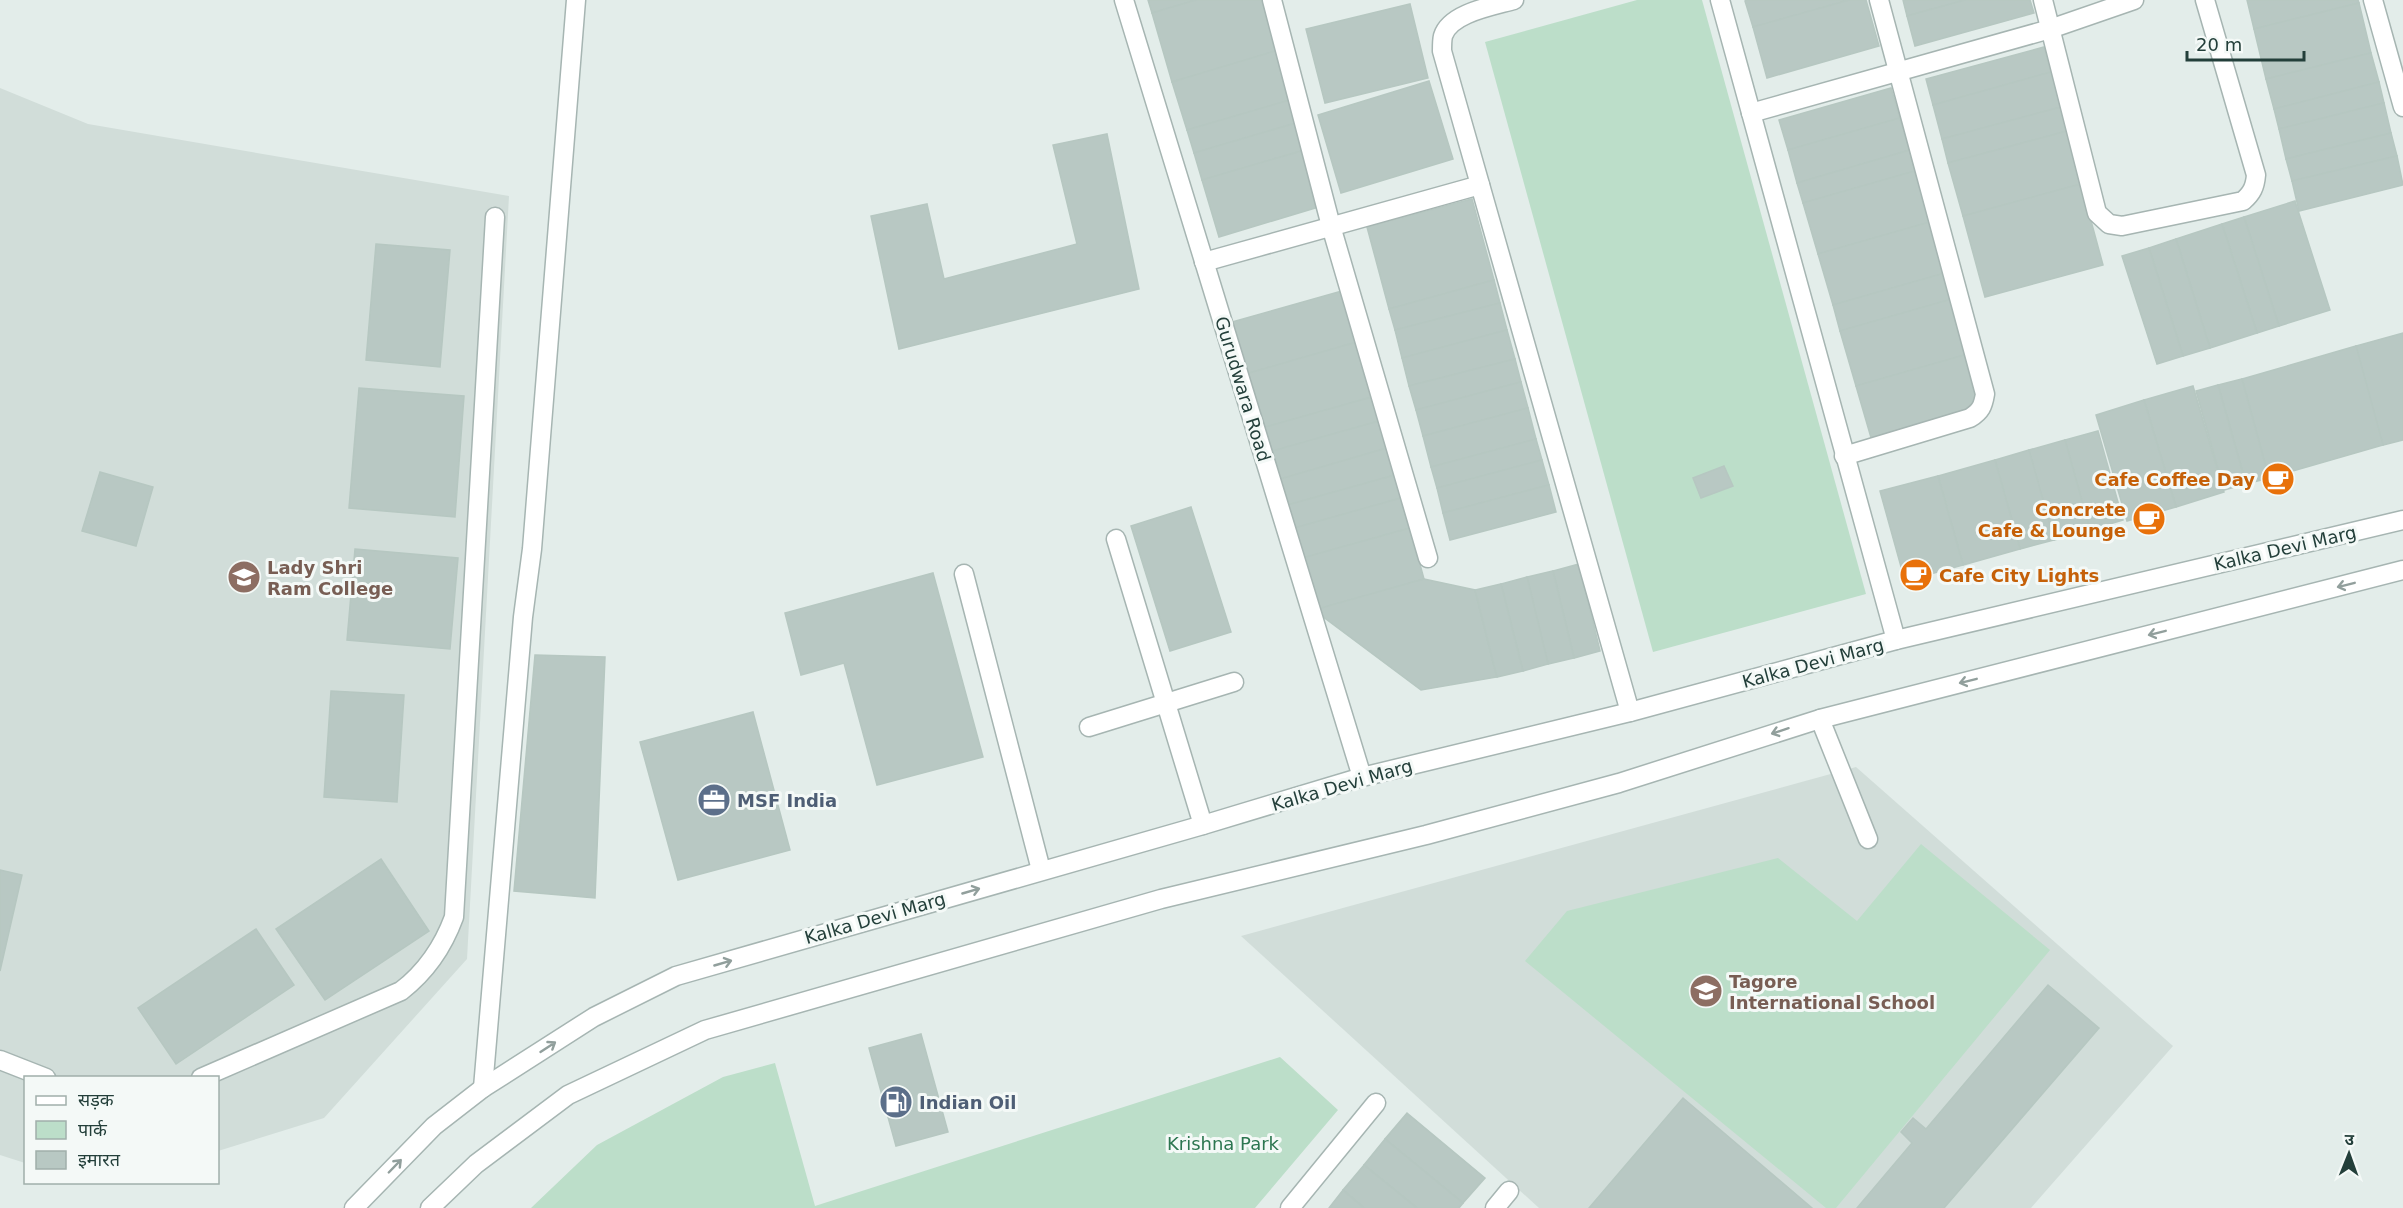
<svg xmlns="http://www.w3.org/2000/svg" width="2403" height="1208" font-family="'DejaVu Sans','Noto Sans Devanagari',sans-serif">
<rect width="100%" height="100%" fill="#e3edea"/>
<!-- built -->
<g fill="#d1ddd9">
<polygon points="0,88 88,124 509,196 467,959 324,1118 218,1151 218,1078 26,1078 25,1163 0,1155"/>
<polygon points="1856,767 2173,1046 2031,1208 1539,1208 1241,936"/>
</g>
<!-- green -->
<g fill="#bcdec9">
<polygon points="1637,0 1702,0 1866,594 1653,652 1485,42"/>
<polygon points="1921,844 2050,950 1836,1208 1826,1208 1525,961 1567,911 1778,858 1857,921"/>
<polygon points="1280,1057 1338,1110 1255,1208 531,1208 597,1145 723,1077 775,1063 815,1206"/>
</g>
<!-- building -->
<g fill="#b8c8c3" stroke="#b6c7c1" stroke-width="1.5">
<polygon points="1148,0 1196,0 1152,13"/>
<polygon points="1196,0 1270,0 1285,48 1172,82 1152,13"/>
<polygon points="1746,0 1849,0 1753,27 1745,1"/>
<polygon points="1849,0 1866,0 1879,46 1767,78 1753,27"/>
<polygon points="1903,0 1965,0 1907,16"/>
<polygon points="1965,0 2030,0 2034,13 1915,46 1907,16"/>
<polygon points="2247,0 2358,0 2359,3 2254,29"/>
<polygon points="2359,3 2371,53 2266,79 2254,29"/>
<polygon points="1410,4 1428,78 1325,103 1306,29"/>
<polygon points="2044,47 2051,72 1933,105 1926,79"/>
<polygon points="1285,48 1300,97 1187,130 1172,82"/>
<polygon points="2371,53 2379,82 2274,109 2266,79"/>
<polygon points="2051,72 2061,107 1942,139 1933,105"/>
<polygon points="1429,81 1453,159 1341,193 1318,115"/>
<polygon points="2379,82 2384,103 2279,129 2274,109"/>
<polygon points="1891,88 1900,118 1788,150 1779,120"/>
<polygon points="1300,97 1306,120 1194,153 1187,130"/>
<polygon points="2384,103 2391,133 2286,159 2279,129"/>
<polygon points="2061,107 2067,131 1948,163 1942,139"/>
<polygon points="1900,118 1910,150 1797,183 1788,150"/>
<polygon points="1306,120 1315,147 1202,180 1194,153"/>
<polygon points="2067,131 2081,184 1963,216 1948,163"/>
<polygon points="2391,133 2397,156 2292,181 2286,159"/>
<polygon points="1107,134 1139,289 899,349 871,216 927,204 944,279 1077,244 1053,145"/>
<polygon points="1315,147 1332,203 1219,237 1202,180"/>
<polygon points="1910,150 1915,171 1803,203 1797,183"/>
<polygon points="2397,156 2403,185 2299,211 2292,181"/>
<polygon points="1915,171 1930,222 1818,254 1803,203"/>
<polygon points="2081,184 2103,265 1985,297 1963,216"/>
<polygon points="1472,199 1494,280 1389,309 1367,227"/>
<polygon points="2295,201 2330,310 2279,326 2244,217"/>
<polygon points="2244,217 2279,326 2257,333 2222,224"/>
<polygon points="1930,222 1945,273 1833,305 1818,254"/>
<polygon points="2222,224 2257,333 2210,348 2176,239"/>
<polygon points="2176,239 2210,348 2183,356 2149,248"/>
<polygon points="376,244 450,250 440,367 366,360"/>
<polygon points="2149,248 2183,356 2157,364 2122,256"/>
<polygon points="1945,273 1952,299 1840,331 1833,305"/>
<polygon points="1494,280 1500,303 1395,330 1389,309"/>
<polygon points="1342,291 1357,342 1246,374 1232,322"/>
<polygon points="1952,299 1968,354 1856,386 1840,331"/>
<polygon points="1500,303 1507,330 1402,358 1395,330"/>
<polygon points="1507,330 1515,359 1409,386 1402,358"/>
<polygon points="2403,333 2403,440 2383,445 2356,346"/>
<polygon points="1357,342 1372,397 1262,428 1246,374"/>
<polygon points="2356,346 2383,445 2269,478 2242,379"/>
<polygon points="1968,354 1984,409 1872,441 1856,386"/>
<polygon points="1515,359 1521,382 1416,410 1409,386"/>
<polygon points="2242,379 2269,478 2246,484 2218,385"/>
<polygon points="1521,382 1528,408 1423,436 1416,410"/>
<polygon points="2218,385 2246,484 2224,490 2196,391"/>
<polygon points="2193,386 2224,492 2176,507 2144,400"/>
<polygon points="359,388 464,396 455,517 349,508"/>
<polygon points="1372,397 1379,421 1269,452 1262,428"/>
<polygon points="2144,400 2176,507 2127,521 2096,415"/>
<polygon points="1528,408 1536,439 1431,467 1423,436"/>
<polygon points="1379,421 1387,448 1277,480 1269,452"/>
<polygon points="2098,431 2123,520 2090,530 2065,440"/>
<polygon points="1536,439 1542,460 1437,488 1431,467"/>
<polygon points="2065,440 2090,530 2054,540 2029,450"/>
<polygon points="1387,448 1395,475 1284,506 1277,480"/>
<polygon points="2029,450 2054,540 2020,549 1995,460"/>
<polygon points="1542,460 1549,485 1443,513 1437,488"/>
<polygon points="1995,460 2020,549 1963,565 1938,476"/>
<polygon points="1724,466 1733,486 1701,498 1693,478"/>
<polygon points="100,472 153,487 136,546 82,531"/>
<polygon points="1395,475 1401,498 1291,529 1284,506"/>
<polygon points="1938,476 1963,565 1905,581 1880,491"/>
<polygon points="1549,485 1556,512 1450,540 1443,513"/>
<polygon points="1401,498 1410,528 1299,559 1291,529"/>
<polygon points="1191,507 1231,632 1170,651 1131,526"/>
<polygon points="1410,528 1424,579 1314,610 1299,559"/>
<polygon points="355,549 458,558 450,649 347,640"/>
<polygon points="1579,564 1600,651 1574,658 1553,571"/>
<polygon points="1553,571 1574,658 1548,664 1527,577"/>
<polygon points="933,573 983,757 877,785 844,663 801,675 785,613"/>
<polygon points="1527,577 1548,664 1523,671 1501,584"/>
<polygon points="1424,579 1475,590 1497,677 1421,690 1314,610"/>
<polygon points="1501,584 1523,671 1497,677 1475,590"/>
<polygon points="535,655 605,657 595,898 514,891"/>
<polygon points="331,691 404,695 397,802 324,797"/>
<polygon points="753,712 790,850 678,880 640,742"/>
<polygon points="381,859 429,931 325,1000 276,929"/>
<polygon points="0,870 22,875 0,971"/>
<polygon points="256,929 294,985 176,1064 138,1008"/>
<polygon points="2048,985 2099,1028 1944,1208 1857,1208 1912,1143 1901,1132 1913,1118 1926,1129"/>
<polygon points="921,1034 948,1132 896,1146 869,1048"/>
<polygon points="1683,1098 1812,1208 1589,1208"/>
<polygon points="1407,1113 1485,1178 1463,1203 1385,1139"/>
<polygon points="1385,1139 1463,1203 1459,1208 1417,1208 1364,1165"/>
<polygon points="1364,1165 1417,1208 1364,1208 1343,1190"/>
<polygon points="1343,1190 1364,1208 1329,1208"/>
</g>
<g fill="none" stroke-linecap="round" stroke-linejoin="round">
<!-- minor casing -->
<g stroke="#a6b5b2" stroke-width="21">
<g id="minor">
<polyline points="1124,0 1362,777"/>
<polyline points="1272,0 1331,226 1428,558"/>
<path d="M 1514,0 C 1493,6 1450,13 1443,36 C 1442,40 1442,46 1442,51 L 1630,712"/>
<polyline points="1720,0 1896,640"/>
<path d="M 2043,0 L 2097,213 L 2109,224 L 2122,226 L 2243,201 C 2252,193 2255,187 2256,175 L 2205,0"/>
<polyline points="2373,0 2403,107"/>
<polyline points="1751,113 2050,29 2134,0"/>
<polyline points="1204,262 1480,185"/>
<path d="M 1844,456 L 1970,418 C 1981,411 1983,406 1985,394 L 1879,0"/>
<polyline points="1116,539 1203,825"/>
<polyline points="964,574 1041,870"/>
<polyline points="1820,719 1868,839"/>
<polyline points="1089,727 1234,682"/>
<polyline points="0,1060 46,1078"/>
<path d="M 201,1078 L 401,991 C 427,971 443,947 454,917 L 495,217"/>
<polyline points="483,1088 523,617 532,549 576,0"/>
<polyline points="354,1208 434,1126 483,1088 594,1017 676,976 1203,825 1362,777 1630,712 1896,640 2403,520"/>
<polyline points="430,1208 476,1164 568,1095 705,1030 1161,899 1426,835 1619,783 1820,719 2403,570"/>
<polyline points="1290,1208 1376,1103"/>
<polyline points="1495,1208 1509,1191"/>
</g>
</g>
<!-- minor -->
<use href="#minor" stroke="#fff" stroke-width="18"/>
</g>
<!-- one-way arrows -->
<defs><path id="oneway-shaft" d="M-6 0H5M1.5-3L5.5 0L1.5 3" fill="none" stroke-width="1.6" stroke-linecap="round" stroke-linejoin="round" transform="scale(1.5)"/></defs>
<g stroke="#919f9c">
<use href="#oneway-shaft" transform="translate(2346 585) rotate(166)"/>
<use href="#oneway-shaft" transform="translate(2157 633) rotate(166)"/>
<use href="#oneway-shaft" transform="translate(1968 681) rotate(166)"/>
<use href="#oneway-shaft" transform="translate(1780 731) rotate(162)"/>
<use href="#oneway-shaft" transform="translate(971 891) rotate(-16)"/>
<use href="#oneway-shaft" transform="translate(723 963) rotate(-16)"/>
<use href="#oneway-shaft" transform="translate(548 1047) rotate(-33)"/>
<use href="#oneway-shaft" transform="translate(395 1166) rotate(-46)"/>
</g>
<!-- icons -->
<defs>
<g id="cafe-disc" transform="scale(1.725)"><circle r="9.5" fill="#e8710a" stroke="#f4f9f7"/><path d="M-5.5-4.5H6V0H3Q3 3.5 0 3.5H-2.5Q-5.5 3.5-5.5 0ZM3-3.2v2h1.7v-2ZM-6 4.5H4V6H-6Z" fill="#fff"/></g>
<g id="university-disc" transform="scale(1.725)"><circle r="9.5" fill="#8d6e63" stroke="#f4f9f7"/><path d="M0-5L7-2L0 1L-7-2ZM-4 1L0 2.5L4 1V4Q0 6-4 4Z" fill="#fff"/></g>
<g id="office-disc" transform="scale(1.725)"><circle r="9.5" fill="#5c6f8a" stroke="#f4f9f7"/><path d="M-6-3h4V-5.5h4V-3h4V5H-6ZM-1-4.5V-3h2v-1.5ZM-6 0V1H6V0Z" fill="#fff"/></g>
<g id="school-disc" transform="scale(1.725)"><circle r="9.5" fill="#8d6e63" stroke="#f4f9f7"/><path d="M0-5L7-2L0 1L-7-2ZM-4 1L0 2.5L4 1V4Q0 6-4 4Z" fill="#fff"/></g>
<g id="fuel-disc" transform="scale(1.725)"><circle r="9.5" fill="#5c6f8a" stroke="#f4f9f7"/><path d="M-5.5-6h7V0h2V4h1.3V-2.5L3-4.5l.8-.8L6-3V5H2.5V1h-1V6h-7ZM-4.2-4.7v3.2H.2V-4.7Z" fill="#fff"/></g>
</defs>
<g fill-rule="evenodd">
<use href="#cafe-disc" x="2278" y="479"/>
<use href="#cafe-disc" x="2149" y="519"/>
<use href="#cafe-disc" x="1916" y="575"/>
<use href="#university-disc" x="244" y="577"/>
<use href="#office-disc" x="714" y="800"/>
<use href="#school-disc" x="1706" y="991"/>
<use href="#fuel-disc" x="896" y="1102"/>
</g>
<g text-anchor="middle" dominant-baseline="central" stroke-width="6" stroke-linejoin="round" paint-order="stroke">
<!-- street labels -->
<g font-size="18" fill="#233f3a" stroke="#f4f9f7">
<text transform="translate(1243 389) rotate(73)">Gurudwara Road</text>
<text transform="translate(2285 548) rotate(-13)">Kalka Devi Marg</text>
<text transform="translate(1813 663) rotate(-15)">Kalka Devi Marg</text>
<text transform="translate(1342 785) rotate(-16)">Kalka Devi Marg</text>
<text transform="translate(875 918) rotate(-16)">Kalka Devi Marg</text>
</g>
<!-- food labels -->
<g font-size="18" font-weight="bold" fill="#c56008" stroke="#f4f9f7" text-anchor="end">
<text x="2255" y="479">Cafe Coffee Day</text>
<text x="2126" y="509">Concrete<tspan x="2126" dy="21">Cafe &amp; Lounge</tspan></text>
<text x="1939" y="575" text-anchor="start">Cafe City Lights</text>
</g>
<!-- education labels -->
<g font-size="18" font-weight="bold" fill="#785e54" stroke="#f4f9f7" text-anchor="start">
<text x="267" y="567">Lady Shri<tspan x="267" dy="21">Ram College</tspan></text>
<text x="1729" y="981">Tagore<tspan x="1729" dy="21">International School</tspan></text>
</g>
<!-- service labels -->
<g font-size="18" font-weight="bold" fill="#4e5e75" stroke="#f4f9f7" text-anchor="start">
<text x="737" y="800">MSF India</text>
<text x="919" y="1102">Indian Oil</text>
</g>
<!-- park labels -->
<g font-size="18" fill="#2c7650" stroke="#f4f9f7">
<text x="1223" y="1143">Krishna Park</text>
</g>
</g>
<!-- legend -->
<rect x="24" y="1076" width="195" height="108" fill="#f4f9f7" stroke="#a0afab" stroke-width="1.5"/>
<rect x="36" y="1096" width="30" height="9" fill="#ffffff" stroke="#a0afab" stroke-width="1.5"/>
<text x="78" y="1106" font-size="18" fill="#233f3a">सड़क</text>
<rect x="36" y="1121" width="30" height="18" fill="#bcdec9" stroke="#a0afab" stroke-width="1.5"/>
<text x="78" y="1136" font-size="18" fill="#233f3a">पार्क</text>
<rect x="36" y="1151" width="30" height="18" fill="#b8c8c3" stroke="#a0afab" stroke-width="1.5"/>
<text x="78" y="1166" font-size="18" fill="#233f3a">इमारत</text>
<!-- north arrow -->
<g transform="translate(2349 1154) rotate(1)" stroke="#f4f9f7" stroke-width="4.5" paint-order="stroke">
<path d="M0-4.5L10 22L0 15L-10 22Z" fill="#233f3a"/>
<text y="-9" font-size="16" font-weight="bold" text-anchor="middle" fill="#233f3a">उ</text>
</g>
<!-- scale -->
<path d="M2187 51v9h117v-9" fill="none" stroke="#233f3a" stroke-width="3"/>
<text x="2196" y="51" font-size="18" fill="#233f3a" stroke="#f4f9f7" stroke-width="4.5" paint-order="stroke">20 m</text>
</svg>
